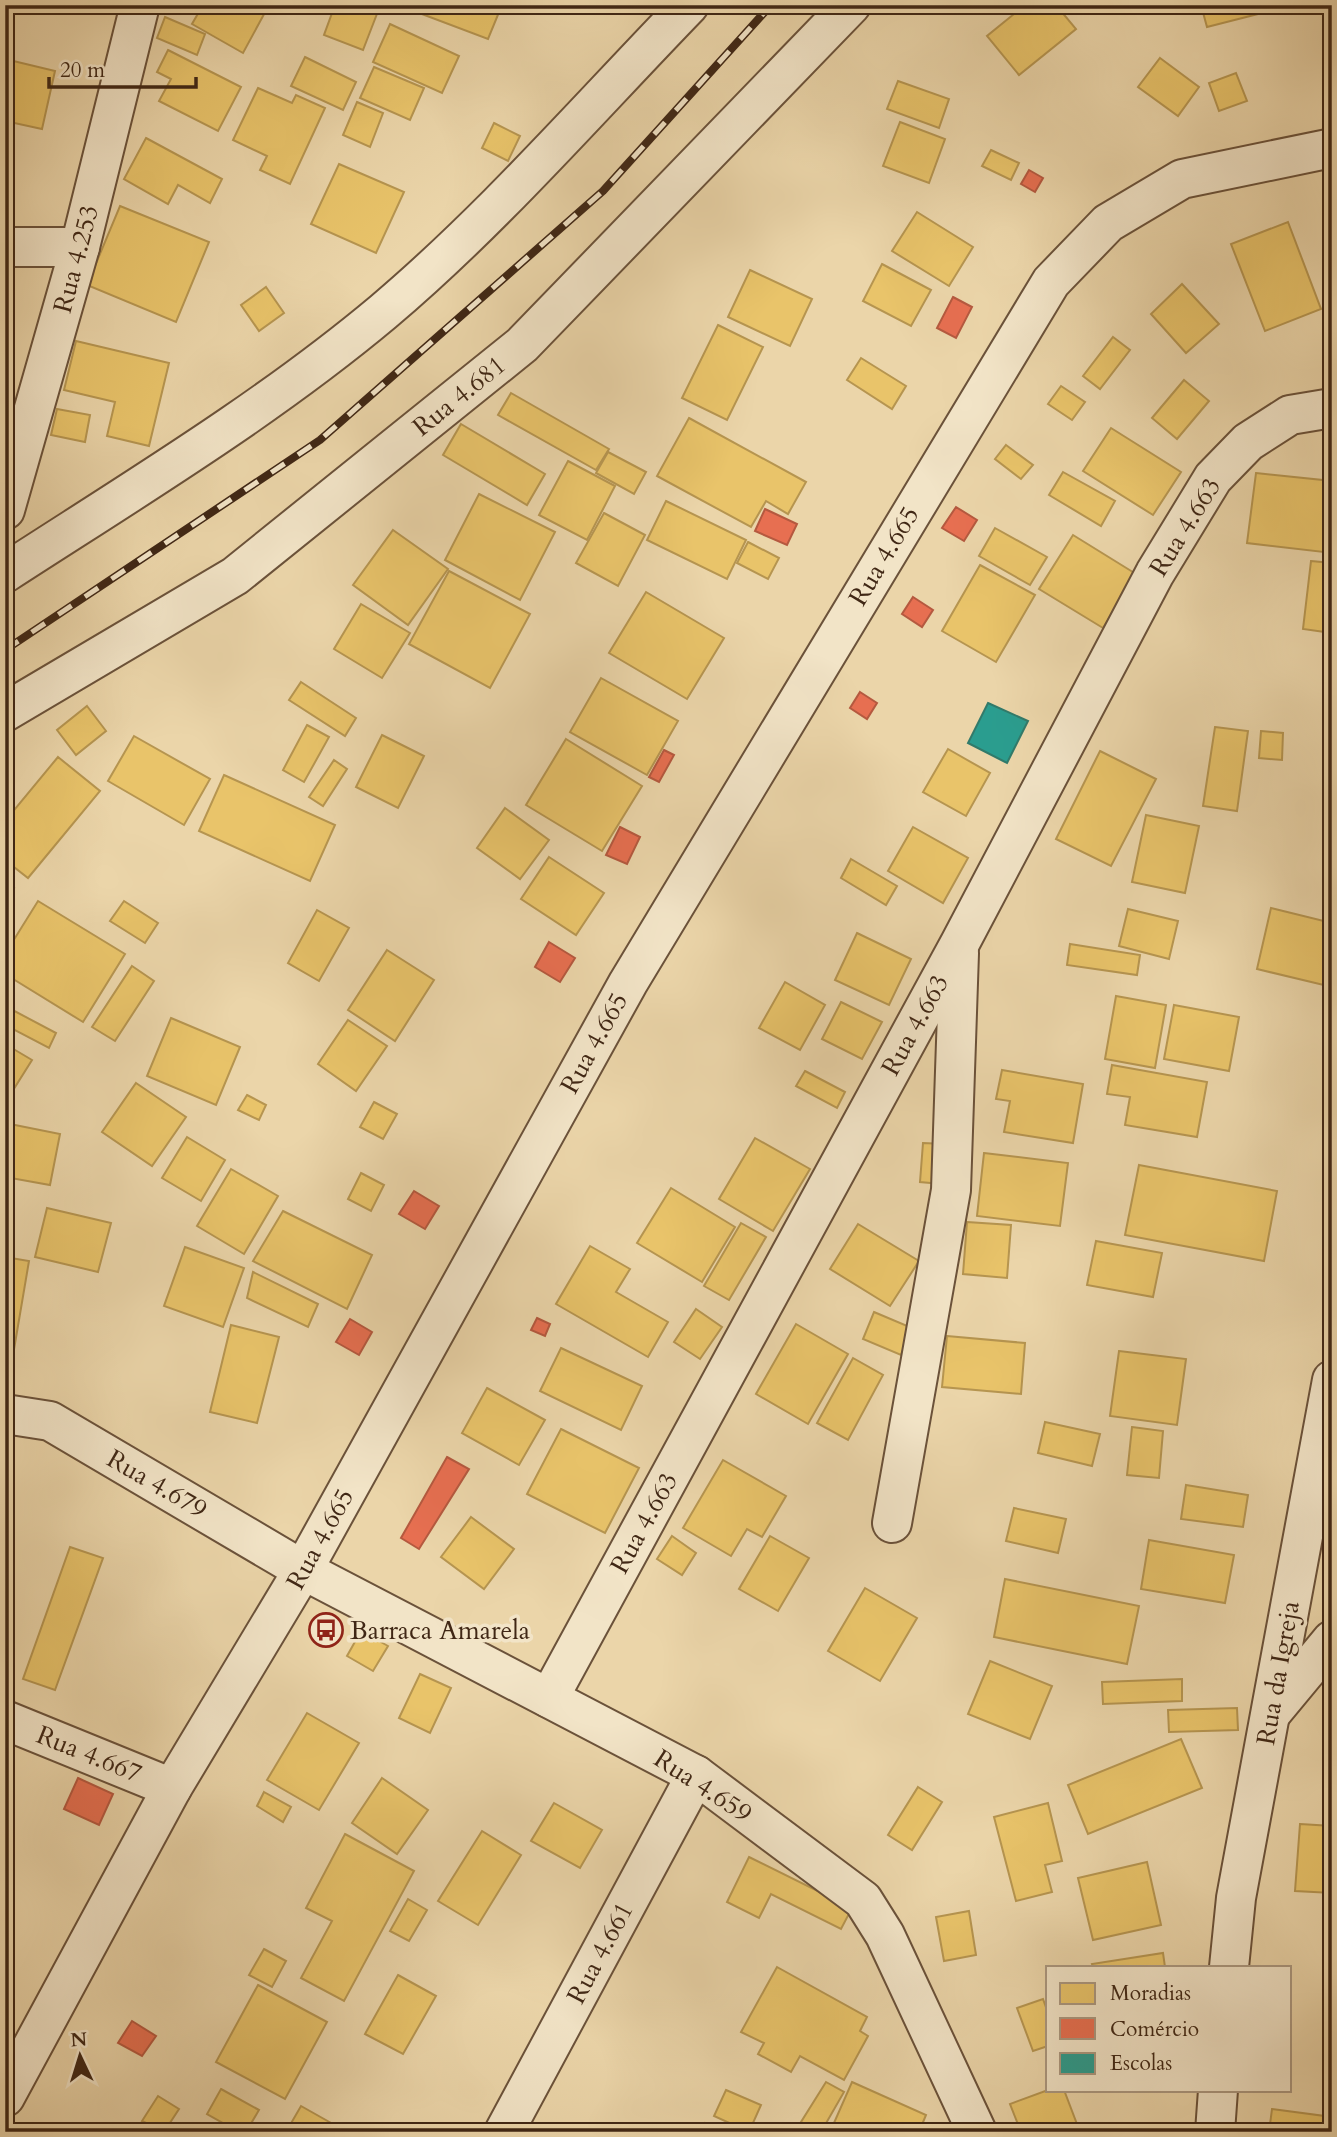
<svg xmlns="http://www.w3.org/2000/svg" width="1337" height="2137" font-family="Cardo,serif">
<rect width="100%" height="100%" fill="#ebd5a9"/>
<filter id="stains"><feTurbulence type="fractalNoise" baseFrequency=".00286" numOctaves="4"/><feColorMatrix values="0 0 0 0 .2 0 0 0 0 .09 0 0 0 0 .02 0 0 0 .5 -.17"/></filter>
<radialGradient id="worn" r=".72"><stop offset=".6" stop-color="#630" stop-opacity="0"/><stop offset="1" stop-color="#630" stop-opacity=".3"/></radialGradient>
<!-- homes -->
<g fill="#e9c46a" stroke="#b69550" stroke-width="2">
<polygon points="203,5 269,5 243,53 192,24"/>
<polygon points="335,5 380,6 363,50 324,35"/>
<polygon points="398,5 502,5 488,39"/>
<polygon points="1025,5 1056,5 1076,29 1019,75 987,36"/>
<polygon points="1201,5 1260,5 1262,13 1207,27"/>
<polygon points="165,17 205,34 197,55 157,38"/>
<polygon points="390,24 459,56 442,93 373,62"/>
<polygon points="168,50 241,87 218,131 159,101 171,79 157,72"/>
<polygon points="305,57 356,82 343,110 291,86"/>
<polygon points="1160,58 1199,87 1178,116 1138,87"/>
<polygon points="5,59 55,71 42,129 5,121"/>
<polygon points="374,67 424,88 410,120 360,98"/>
<polygon points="1236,73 1247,101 1219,111 1209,83"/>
<polygon points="898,81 949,99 939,128 887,109"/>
<polygon points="258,88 292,103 296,95 325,108 290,184 260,170 267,156 233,140"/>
<polygon points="357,102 383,113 370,147 343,135"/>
<polygon points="900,122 945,139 929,183 883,166"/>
<polygon points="494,123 520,136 508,161 482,148"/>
<polygon points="146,138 222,179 210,203 178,185 168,204 124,179"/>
<polygon points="991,150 1019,163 1011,180 982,166"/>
<polygon points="339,164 404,192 376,253 311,224"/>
<polygon points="120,206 209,242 176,322 87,285"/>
<polygon points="917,212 973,247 949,286 892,251"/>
<polygon points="1288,222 1321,309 1265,331 1231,244"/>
<polygon points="1332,231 1332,288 1327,232"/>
<polygon points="882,264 931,290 911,326 863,301"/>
<polygon points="750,270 812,299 790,346 728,317"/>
<polygon points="1182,284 1219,324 1186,353 1151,314"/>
<polygon points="266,287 284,313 259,331 241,305"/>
<polygon points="718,325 763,347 727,420 682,398"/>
<polygon points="1113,337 1130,350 1100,389 1083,376"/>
<polygon points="76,341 169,363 149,446 107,436 115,402 64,390"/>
<polygon points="861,358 906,386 892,409 847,380"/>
<polygon points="1184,380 1209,401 1177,439 1152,418"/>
<polygon points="1061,386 1085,402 1072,420 1048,404"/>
<polygon points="511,393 609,449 596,470 498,415"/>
<polygon points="57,409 90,415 85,442 51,435"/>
<polygon points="689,418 806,482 788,514 766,501 751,527 657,476"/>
<polygon points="461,424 545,474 527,505 443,455"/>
<polygon points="1111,428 1181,472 1153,515 1083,471"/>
<polygon points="1006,445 1033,465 1021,479 995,459"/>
<polygon points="608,452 646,472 634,494 596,473"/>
<polygon points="568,461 615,486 587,540 539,515"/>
<polygon points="1063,472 1115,501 1101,526 1049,495"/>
<polygon points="1256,473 1332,481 1332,553 1247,543"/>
<polygon points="479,494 555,532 520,600 445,560"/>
<polygon points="666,501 746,540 727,579 647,540"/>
<polygon points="604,513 645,535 618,586 576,563"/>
<polygon points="995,528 1047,557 1030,585 979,556"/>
<polygon points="393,530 448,569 408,625 353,585"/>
<polygon points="1073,535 1136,574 1103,628 1039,589"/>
<polygon points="748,542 779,558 768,579 737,563"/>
<polygon points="1311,561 1332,563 1332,633 1303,629"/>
<polygon points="980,565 1035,595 996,662 942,631"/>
<polygon points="449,571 530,614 490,688 409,644"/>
<polygon points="646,592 724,638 687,699 609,653"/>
<polygon points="361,604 410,633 382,678 334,649"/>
<polygon points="601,678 678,721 647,775 570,732"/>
<polygon points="301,682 356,718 345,736 289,700"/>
<polygon points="87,706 106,731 76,755 57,730"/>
<polygon points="307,725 329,737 304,782 283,770"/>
<polygon points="1215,727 1248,731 1237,811 1203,806"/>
<polygon points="1261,731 1283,733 1282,760 1259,758"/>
<polygon points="382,735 424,756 398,808 356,787"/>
<polygon points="134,736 210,779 184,825 108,781"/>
<polygon points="566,739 642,786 602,851 526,805"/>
<polygon points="948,749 990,773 966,816 923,792"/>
<polygon points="1100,751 1156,779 1111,866 1056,839"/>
<polygon points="58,757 100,791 28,878 5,860 5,821"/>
<polygon points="334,760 347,769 323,806 309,797"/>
<polygon points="224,775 335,825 310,881 199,831"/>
<polygon points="505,808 549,840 520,879 477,848"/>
<polygon points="1146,815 1199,826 1185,893 1132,882"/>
<polygon points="913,827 968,858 943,903 888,871"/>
<polygon points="549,857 604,893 576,935 521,899"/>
<polygon points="851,859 897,886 886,905 841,878"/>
<polygon points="5,882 14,888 5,900"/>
<polygon points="38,901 125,954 83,1022 5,974 5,954"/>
<polygon points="124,901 158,923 145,943 110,921"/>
<polygon points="1271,908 1332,923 1332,987 1257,969"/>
<polygon points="1128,909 1178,921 1169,959 1119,946"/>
<polygon points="317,910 349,928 319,981 288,963"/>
<polygon points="857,933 911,959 889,1005 835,980"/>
<polygon points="1070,944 1140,955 1137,975 1067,965"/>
<polygon points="387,950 434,980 395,1041 348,1010"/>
<polygon points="132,966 154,981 115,1041 92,1027"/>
<polygon points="785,982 825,1005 800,1050 759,1028"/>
<polygon points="1116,996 1166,1005 1155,1068 1105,1059"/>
<polygon points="841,1002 882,1022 862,1059 822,1039"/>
<polygon points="1174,1005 1239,1017 1229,1071 1164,1059"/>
<polygon points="5,1006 56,1033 49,1048 5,1025"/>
<polygon points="171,1018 240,1047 216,1105 147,1076"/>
<polygon points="348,1020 387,1046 356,1091 318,1064"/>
<polygon points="5,1044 32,1060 5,1103"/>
<polygon points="1112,1065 1207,1082 1197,1137 1125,1125 1130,1097 1107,1094"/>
<polygon points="1002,1070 1083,1084 1073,1143 1004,1132 1010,1101 996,1099"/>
<polygon points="805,1071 845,1092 837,1108 796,1086"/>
<polygon points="136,1083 186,1117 152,1166 102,1132"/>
<polygon points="247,1095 266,1105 259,1120 238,1110"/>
<polygon points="374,1102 397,1114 383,1139 360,1127"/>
<polygon points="5,1123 60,1134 50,1185 5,1177"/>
<polygon points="187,1137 225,1160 201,1201 162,1178"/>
<polygon points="755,1138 810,1169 773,1231 719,1199"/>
<polygon points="923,1143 944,1144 941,1184 920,1182"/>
<polygon points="984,1153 1068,1163 1060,1226 977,1216"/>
<polygon points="1139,1165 1277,1191 1264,1261 1125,1235"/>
<polygon points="231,1169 278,1196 244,1254 197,1226"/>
<polygon points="361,1173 384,1185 371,1211 348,1199"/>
<polygon points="671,1188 735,1227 702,1282 637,1243"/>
<polygon points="47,1208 111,1223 98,1272 35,1257"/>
<polygon points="283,1211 372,1255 347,1309 253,1261"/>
<polygon points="967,1222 1011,1225 1007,1278 963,1274"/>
<polygon points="741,1223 766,1237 729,1300 704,1286"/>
<polygon points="858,1224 919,1261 890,1306 830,1269"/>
<polygon points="1096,1241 1162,1253 1153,1297 1087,1285"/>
<polygon points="590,1246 630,1269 616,1292 668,1322 648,1357 556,1304"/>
<polygon points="185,1247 244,1268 223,1327 164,1306"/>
<polygon points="5,1257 29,1261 11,1367 5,1366"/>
<polygon points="253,1272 318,1304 308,1327 247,1298"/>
<polygon points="696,1309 722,1327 700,1359 674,1342"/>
<polygon points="874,1312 912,1328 901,1355 863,1339"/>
<polygon points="796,1324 848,1354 808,1424 756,1394"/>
<polygon points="231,1325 279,1337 257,1423 210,1412"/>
<polygon points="947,1336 1025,1343 1021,1394 942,1387"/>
<polygon points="561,1348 642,1386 621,1430 540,1391"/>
<polygon points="1119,1351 1186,1359 1177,1425 1110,1416"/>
<polygon points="853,1358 883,1375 848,1440 817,1423"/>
<polygon points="487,1388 545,1420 519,1465 462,1433"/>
<polygon points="1045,1422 1100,1434 1092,1466 1038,1453"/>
<polygon points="1132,1427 1163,1431 1159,1478 1127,1475"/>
<polygon points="561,1429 639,1468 605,1533 527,1494"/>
<polygon points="723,1460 786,1496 762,1537 747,1529 731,1556 683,1528"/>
<polygon points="1332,1469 1332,1516 1320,1514"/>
<polygon points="1186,1485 1248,1495 1243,1527 1181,1519"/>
<polygon points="1014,1508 1066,1519 1058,1553 1006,1541"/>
<polygon points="471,1517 514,1549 484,1589 441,1557"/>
<polygon points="672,1536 696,1553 682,1575 657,1559"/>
<polygon points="770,1536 809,1558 778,1611 739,1589"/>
<polygon points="1149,1540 1234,1555 1225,1603 1141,1589"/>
<polygon points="70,1547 103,1558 55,1690 23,1679"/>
<polygon points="1005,1579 1139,1606 1127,1664 994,1637"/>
<polygon points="865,1588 917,1618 880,1681 828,1651"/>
<polygon points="5,1621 13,1622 6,1671 5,1671"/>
<polygon points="361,1631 388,1646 373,1671 347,1656"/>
<polygon points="990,1661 1052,1686 1030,1739 968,1714"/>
<polygon points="420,1674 451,1688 430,1733 399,1718"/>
<polygon points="1182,1679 1182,1701 1103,1704 1102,1682"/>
<polygon points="1237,1708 1238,1730 1169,1732 1168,1710"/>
<polygon points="307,1713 359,1743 319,1810 267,1780"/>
<polygon points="1181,1739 1202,1788 1088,1834 1068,1785"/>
<polygon points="382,1778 428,1810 397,1854 352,1823"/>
<polygon points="918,1787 942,1802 912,1850 888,1835"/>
<polygon points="264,1792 291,1807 283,1822 257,1806"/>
<polygon points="554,1803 602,1830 580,1868 531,1841"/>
<polygon points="1048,1803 1062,1861 1045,1865 1052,1892 1016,1901 994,1817"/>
<polygon points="1300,1824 1332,1826 1332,1893 1295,1891"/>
<polygon points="482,1831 521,1855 478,1925 438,1901"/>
<polygon points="345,1834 414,1871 344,2001 301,1978 332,1921 306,1908"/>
<polygon points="749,1857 852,1908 841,1929 771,1894 759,1918 727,1902"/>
<polygon points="1147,1862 1161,1925 1093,1940 1078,1878"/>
<polygon points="408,1899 427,1910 409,1941 390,1931"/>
<polygon points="969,1911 976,1955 944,1961 936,1917"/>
<polygon points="264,1949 286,1961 272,1987 249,1975"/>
<polygon points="1163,1953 1165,1967 1093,1967 1092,1964"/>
<polygon points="777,1967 867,2017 860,2031 868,2036 844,2080 800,2056 791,2072 758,2054 764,2043 741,2032"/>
<polygon points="398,1975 436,1996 403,2054 365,2034"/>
<polygon points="258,1985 327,2022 285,2099 216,2062"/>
<polygon points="1043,1999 1048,2013 1048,2046 1033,2051 1017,2008"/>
<polygon points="826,2082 844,2092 821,2132 817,2132 801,2122"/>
<polygon points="852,2082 926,2115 919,2132 830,2132"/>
<polygon points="221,2089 259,2110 246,2132 239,2132 207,2114"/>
<polygon points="726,2090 761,2105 749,2132 714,2116"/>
<polygon points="1048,2090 1064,2090 1080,2132 1021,2132 1010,2104"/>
<polygon points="158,2096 179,2109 164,2132 142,2121"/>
<polygon points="301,2106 347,2132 286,2132"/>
<polygon points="1272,2109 1332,2117 1332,2132 1269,2132"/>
<polygon points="705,2123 723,2132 700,2132"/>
</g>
<!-- shops -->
<g fill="#e76f51" stroke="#b5593f" stroke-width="2">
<polygon points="1029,170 1043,178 1035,192 1021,184"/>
<polygon points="953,297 972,307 956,338 937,328"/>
<polygon points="956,507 977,520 964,541 942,528"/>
<polygon points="765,509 797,524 787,545 755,531"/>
<polygon points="913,597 933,610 922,627 902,614"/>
<polygon points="860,692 877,703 867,719 850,708"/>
<polygon points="664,750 674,755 659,782 649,777"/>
<polygon points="620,827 640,837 627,864 606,855"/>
<polygon points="549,942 575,958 560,982 535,967"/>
<polygon points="414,1191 439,1206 425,1229 399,1214"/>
<polygon points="537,1318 550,1324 545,1336 531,1330"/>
<polygon points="350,1319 372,1332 359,1355 336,1342"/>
<polygon points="447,1457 469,1469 419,1549 401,1538"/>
<polygon points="78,1778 113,1794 99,1825 64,1809"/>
<polygon points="132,2021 156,2036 142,2056 118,2043"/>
</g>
<!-- schools -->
<polygon fill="#2a9d8f" stroke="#317a6a" stroke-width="2" points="988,703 1028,721 1007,763 968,743"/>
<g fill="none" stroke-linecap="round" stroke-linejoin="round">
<!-- minor casing -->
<g stroke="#6b523a" stroke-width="42">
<g id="minor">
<polyline points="5,247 80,247"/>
<polyline points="5,510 80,247 140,5"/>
<path d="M 5,573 C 133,490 266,410 383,312 C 493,219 589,108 689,5"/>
<polyline points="5,712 235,576 522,345 851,5"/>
<polyline points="5,1414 50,1421 303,1570 696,1775 863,1900 885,1935 977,2132"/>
<polyline points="892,1523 951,1190 959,953"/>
<polyline points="549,1698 960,943 1155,573 1213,478 1248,442 1290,415 1332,408"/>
<polyline points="1273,1711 1332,1640"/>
<polyline points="5,1720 172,1788"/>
<polyline points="1229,1967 1236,1898 1332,1380"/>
<polyline points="5,2097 172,1788 303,1570 628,983 1051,282 1108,223 1182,179 1332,148"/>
<polyline points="504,2132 696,1775"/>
<polyline points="1215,2132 1218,2090"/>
</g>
</g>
<!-- minor -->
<use href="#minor" stroke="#f2e4c7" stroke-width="38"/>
<!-- rail casing -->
<g stroke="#402715" stroke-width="8">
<polyline id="rail" points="5,650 320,440 603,191 771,5"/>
</g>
<!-- rail -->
<use href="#rail" stroke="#f2e4c7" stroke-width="5" stroke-dasharray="16" stroke-linecap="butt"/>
</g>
<!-- icons -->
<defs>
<g id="bus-ring" transform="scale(1.75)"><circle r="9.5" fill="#f2e4c7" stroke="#8f2418" stroke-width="1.5"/><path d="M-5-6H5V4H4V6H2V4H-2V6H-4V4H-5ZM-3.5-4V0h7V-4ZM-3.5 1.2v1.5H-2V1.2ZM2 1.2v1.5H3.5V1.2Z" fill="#8f2418"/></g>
</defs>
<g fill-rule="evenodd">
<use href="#bus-ring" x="326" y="1630"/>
</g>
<g text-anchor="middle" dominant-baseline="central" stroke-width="7" stroke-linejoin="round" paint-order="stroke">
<!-- street labels -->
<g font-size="26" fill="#402715" stroke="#f2e4c7">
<text transform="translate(76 259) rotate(-75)">Rua 4.253</text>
<text transform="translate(459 396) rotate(-39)">Rua 4.681</text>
<text transform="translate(1185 527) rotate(-58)">Rua 4.663</text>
<text transform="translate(884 556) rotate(-59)">Rua 4.665</text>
<text transform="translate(915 1025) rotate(-61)">Rua 4.663</text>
<text transform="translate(594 1043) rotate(-61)">Rua 4.665</text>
<text transform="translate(157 1484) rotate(30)">Rua 4.679</text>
<text transform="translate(644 1523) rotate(-61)">Rua 4.663</text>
<text transform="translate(320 1539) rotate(-61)">Rua 4.665</text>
<text transform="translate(1278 1673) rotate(-80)">Rua da Igreja</text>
<text transform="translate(89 1754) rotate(22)">Rua 4.667</text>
<text transform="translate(703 1786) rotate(33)">Rua 4.659</text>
<text transform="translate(600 1953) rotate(-62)">Rua 4.661</text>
</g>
<!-- poi labels -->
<g font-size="26" fill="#402715" stroke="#f2e4c7" text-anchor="start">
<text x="350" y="1630">Barraca Amarela</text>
</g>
</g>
<!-- margin -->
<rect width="1337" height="2137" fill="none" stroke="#ebd5a9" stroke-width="28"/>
<rect x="7" y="7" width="1323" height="2123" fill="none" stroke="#402715" stroke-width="3.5"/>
<rect x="14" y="14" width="1309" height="2109" fill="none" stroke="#402715" stroke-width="2"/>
<!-- legend -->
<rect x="1046" y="1966" width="245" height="126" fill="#f2e4c7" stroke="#ab9880" stroke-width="2"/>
<rect x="1060" y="1983" width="35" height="21" fill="#e9c46a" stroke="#ab9880" stroke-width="2"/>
<text x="1110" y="2000" font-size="21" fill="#402715">Moradias</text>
<rect x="1060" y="2018" width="35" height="21" fill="#e76f51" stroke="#ab9880" stroke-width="2"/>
<text x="1110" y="2036" font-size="21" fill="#402715">Comércio</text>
<rect x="1060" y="2053" width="35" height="21" fill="#2a9d8f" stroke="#ab9880" stroke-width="2"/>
<text x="1110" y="2070" font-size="21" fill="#402715">Escolas</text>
<!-- north arrow -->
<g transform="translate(80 2056) rotate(356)" stroke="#f2e4c7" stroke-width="5" paint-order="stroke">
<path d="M0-5L12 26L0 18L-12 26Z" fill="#402715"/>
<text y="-10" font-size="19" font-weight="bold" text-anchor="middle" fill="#402715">N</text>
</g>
<!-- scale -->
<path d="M49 77v10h147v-10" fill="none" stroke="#402715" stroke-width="3.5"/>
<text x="60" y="77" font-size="21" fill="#402715" stroke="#f2e4c7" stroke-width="5" paint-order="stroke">20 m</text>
<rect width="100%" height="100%" filter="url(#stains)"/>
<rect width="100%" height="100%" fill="url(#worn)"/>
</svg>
